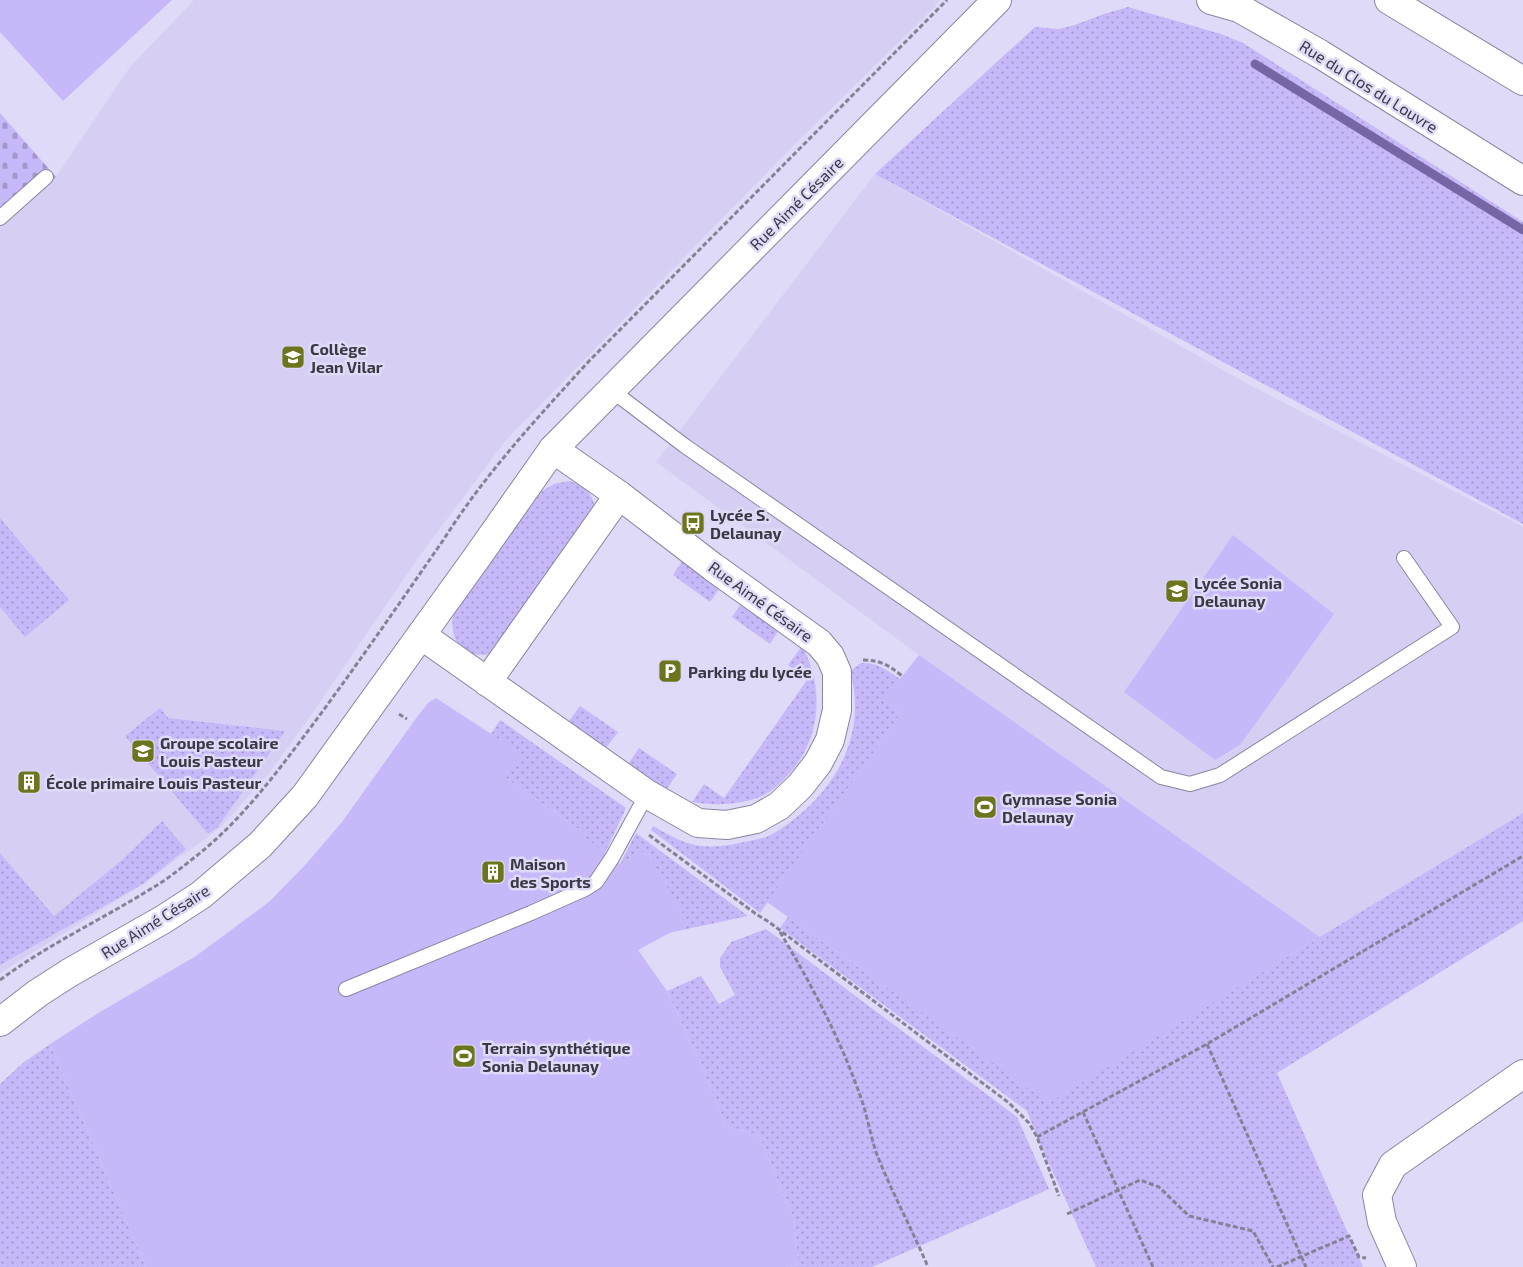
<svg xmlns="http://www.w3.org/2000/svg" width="1523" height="1267" font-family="'Exo 2',sans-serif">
<defs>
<pattern id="grass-dots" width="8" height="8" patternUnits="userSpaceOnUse" patternTransform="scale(1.25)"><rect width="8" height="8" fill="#c7b9f9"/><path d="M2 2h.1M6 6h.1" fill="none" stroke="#a397cb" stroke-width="1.8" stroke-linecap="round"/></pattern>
<pattern id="cemetery-stones" width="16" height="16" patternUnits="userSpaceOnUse" patternTransform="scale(1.25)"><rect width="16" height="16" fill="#c7b9f9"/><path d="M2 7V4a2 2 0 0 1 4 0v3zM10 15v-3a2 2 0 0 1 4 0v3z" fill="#a397cb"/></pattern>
</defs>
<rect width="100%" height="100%" fill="#dfdaf7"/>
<!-- built -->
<g fill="#d6cff3">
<polygon points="194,0 939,0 935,7 799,140 506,440 418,558 305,724 266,777 220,828 143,884 0,973 0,227 56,177 129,68"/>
<polygon points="875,174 1248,384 1523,527 1523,813 1320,937 919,655 656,462"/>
</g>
<!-- grass -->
<g fill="url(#grass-dots)">
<polygon points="1128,7 1221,34 1243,43 1523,222 1523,524 875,174 1035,27 1059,29 1075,25 1104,14"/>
<path d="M 569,481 C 588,486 592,495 597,513 L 494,654 C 466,659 449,645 453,615 L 542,491 L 554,484 Z"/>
<polygon points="0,518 69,600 25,637 0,607"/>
<polygon points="683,560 721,586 710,602 673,575"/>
<polygon points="743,601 780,628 770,644 732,617"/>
<path d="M 802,646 C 825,688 821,740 788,775 C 781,783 773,790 764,795 C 743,805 715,806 692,802 L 704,784 L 724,798 L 807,680 L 788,665 Z"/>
<path d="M 861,663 C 877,662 887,670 900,679 L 884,700 L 902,712 L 760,913 L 651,830 L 653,826 C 666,833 680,842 695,845 C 710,848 728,846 744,842 C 751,841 759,839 766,837 C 778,832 789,823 798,816 C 842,780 866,728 850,671 Z"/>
<polygon points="580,706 618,732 606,748 569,721"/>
<polygon points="160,708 168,718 285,731 218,827 208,834 125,736"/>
<polygon points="500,720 626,808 605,853 585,838 587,835 506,778 491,734"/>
<polygon points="639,748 677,774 666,790 629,763"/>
<polygon points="1523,813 1523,921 1277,1073 1363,1267 1096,1267 1037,1137 1027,1111 780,928 788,917 1049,1102"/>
<polygon points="162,821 186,849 143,884 0,965 0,853 54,916 123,859"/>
<polygon points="636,833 748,916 668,933 688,923 646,851 620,864"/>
<polygon points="766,929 1017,1117 1049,1189 872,1267 791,1267 798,1264 794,1219 759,1135 726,1126 702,1066 667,991 701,976 719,1004 735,995 720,967 720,958 731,942"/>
<polygon points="50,1044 146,1267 0,1267 0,1084 23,1063"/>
</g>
<!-- cemetery -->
<polygon fill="url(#cemetery-stones)" points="0,113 56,177 0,227"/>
<!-- pitch -->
<g fill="#c7b9f9">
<polygon points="0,0 172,0 63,101 0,32"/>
<polygon points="1233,535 1334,614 1240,745 1215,760 1124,692"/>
<polygon points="919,655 1320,937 1049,1103 767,902 902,712 883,700"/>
<polygon points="436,698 522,754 506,778 587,835 586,838 620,864 646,850 688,923 638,950 667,991 702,1066 726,1126 759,1135 794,1219 798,1264 791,1267 146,1267 50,1044 100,1012 196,956 269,902 307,863 342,822 417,717 428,703"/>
</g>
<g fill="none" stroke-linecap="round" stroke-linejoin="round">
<!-- stream -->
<polyline stroke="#7666a5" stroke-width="9" points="1255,64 1523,230"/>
<!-- service casing -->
<g stroke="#8b85a0" stroke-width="16">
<g id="service">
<polyline points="0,218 46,177"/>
<polyline points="611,390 685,446 1161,777 1190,784 1220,775 1452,627 1404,558"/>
<polyline points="346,989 531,913 585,889 596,882 612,858 647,794"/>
</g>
</g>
<!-- minor casing -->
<g stroke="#8b85a0" stroke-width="30">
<g id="minor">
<polyline points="1211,0 1239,8 1320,54 1523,181"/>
<polyline points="1389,0 1523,81"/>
<polyline points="421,635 647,794 698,823 727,825 756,819 779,806 800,786 818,763 830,740 837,710 837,672 830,656 819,643 713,567 619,495 553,449"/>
<polyline points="487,682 619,495"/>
<polyline points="0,1022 38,993 69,973 164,919 201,895 260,845 305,796 475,560 553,449 997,0"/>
<polyline points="1402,1267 1382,1222 1377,1195 1393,1165 1523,1074"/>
</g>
</g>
<!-- path -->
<g stroke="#868295" stroke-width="3" stroke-dasharray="5 2.5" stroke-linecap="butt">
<path d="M 863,660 C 880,660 889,665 902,676"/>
<polyline points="399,714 407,719"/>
<polyline points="649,835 756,914 769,922 1009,1103 1029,1123 1037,1137 1059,1196"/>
<path d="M 780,932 C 813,987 843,1044 863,1104 C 868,1120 871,1137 876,1152 C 891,1191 912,1229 928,1267"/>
<path d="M 0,980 C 47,945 99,921 149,890 C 165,881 180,869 195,857 C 240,822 274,776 308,731 C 355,668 399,604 444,539 C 485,474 538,417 590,360 L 947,0"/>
<polyline points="1207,1044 1306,1267"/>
<polyline points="1083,1112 1153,1267"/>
<polyline points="1037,1137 1207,1044 1523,856"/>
<polyline points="1067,1214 1140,1180 1159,1187 1189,1216 1253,1231 1273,1267"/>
<polyline points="1277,1267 1349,1236 1359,1257 1366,1258"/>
</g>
<!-- service -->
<use href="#service" stroke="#fff" stroke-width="14"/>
<!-- minor -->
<use href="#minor" stroke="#fff" stroke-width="28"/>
</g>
<!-- icons -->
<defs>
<g id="school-square" transform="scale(1.25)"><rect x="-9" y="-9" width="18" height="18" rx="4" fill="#6c741d" stroke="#dfdaf7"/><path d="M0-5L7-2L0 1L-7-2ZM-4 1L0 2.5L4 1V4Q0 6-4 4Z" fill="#fff"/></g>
<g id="bus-square" transform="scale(1.25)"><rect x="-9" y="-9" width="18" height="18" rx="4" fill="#6c741d" stroke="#dfdaf7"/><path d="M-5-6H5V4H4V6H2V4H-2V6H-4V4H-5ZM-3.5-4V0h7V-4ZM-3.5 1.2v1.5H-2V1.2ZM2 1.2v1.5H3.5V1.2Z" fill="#fff"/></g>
<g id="parking-square" transform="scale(1.25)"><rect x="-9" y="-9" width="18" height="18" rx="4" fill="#6c741d" stroke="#dfdaf7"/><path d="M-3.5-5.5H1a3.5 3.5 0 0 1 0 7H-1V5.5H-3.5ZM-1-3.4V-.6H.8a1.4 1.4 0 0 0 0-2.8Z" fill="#fff"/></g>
<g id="building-square" transform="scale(1.25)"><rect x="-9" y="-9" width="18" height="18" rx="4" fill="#6c741d" stroke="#dfdaf7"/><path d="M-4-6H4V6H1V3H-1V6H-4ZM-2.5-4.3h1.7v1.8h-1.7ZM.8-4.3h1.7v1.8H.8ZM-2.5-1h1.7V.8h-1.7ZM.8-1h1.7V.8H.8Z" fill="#fff"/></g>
<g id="stadium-square" transform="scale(1.25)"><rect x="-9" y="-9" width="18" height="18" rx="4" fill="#6c741d" stroke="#dfdaf7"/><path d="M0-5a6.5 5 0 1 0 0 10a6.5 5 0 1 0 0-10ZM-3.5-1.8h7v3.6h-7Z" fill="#fff"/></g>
</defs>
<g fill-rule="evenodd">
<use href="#school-square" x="293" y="357"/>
<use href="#bus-square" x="693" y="523"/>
<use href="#school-square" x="1177" y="591"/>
<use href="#parking-square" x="670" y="671"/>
<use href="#school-square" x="143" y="751"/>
<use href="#building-square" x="29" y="782"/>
<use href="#stadium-square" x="985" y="807"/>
<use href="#building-square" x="493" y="872"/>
<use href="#stadium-square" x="464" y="1056"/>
</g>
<g text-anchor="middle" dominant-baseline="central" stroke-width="5" stroke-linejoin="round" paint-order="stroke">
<!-- street labels -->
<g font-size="16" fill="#3a3843" stroke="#dfdaf7">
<text transform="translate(1369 86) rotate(32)">Rue du Clos du Louvre</text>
<text transform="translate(796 203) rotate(-45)">Rue Aimé Césaire</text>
<text transform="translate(761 601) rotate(36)">Rue Aimé Césaire</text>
<text transform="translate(155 921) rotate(-32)">Rue Aimé Césaire</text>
</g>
<!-- poi labels -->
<g font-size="16" font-weight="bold" fill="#3a3843" stroke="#dfdaf7" text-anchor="start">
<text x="310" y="348">Collège<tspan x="310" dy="18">Jean Vilar</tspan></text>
<text x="710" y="514">Lycée S.<tspan x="710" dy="18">Delaunay</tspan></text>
<text x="1194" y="582">Lycée Sonia<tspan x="1194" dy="18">Delaunay</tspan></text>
<text x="688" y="671">Parking du lycée</text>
<text x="160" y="742">Groupe scolaire<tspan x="160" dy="18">Louis Pasteur</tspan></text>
<text x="46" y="782">École primaire Louis Pasteur</text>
<text x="1002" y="798">Gymnase Sonia<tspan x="1002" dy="18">Delaunay</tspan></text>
<text x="510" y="863">Maison<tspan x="510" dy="18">des Sports</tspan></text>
<text x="482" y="1047">Terrain synthétique<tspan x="482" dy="18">Sonia Delaunay</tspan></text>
</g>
</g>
</svg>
